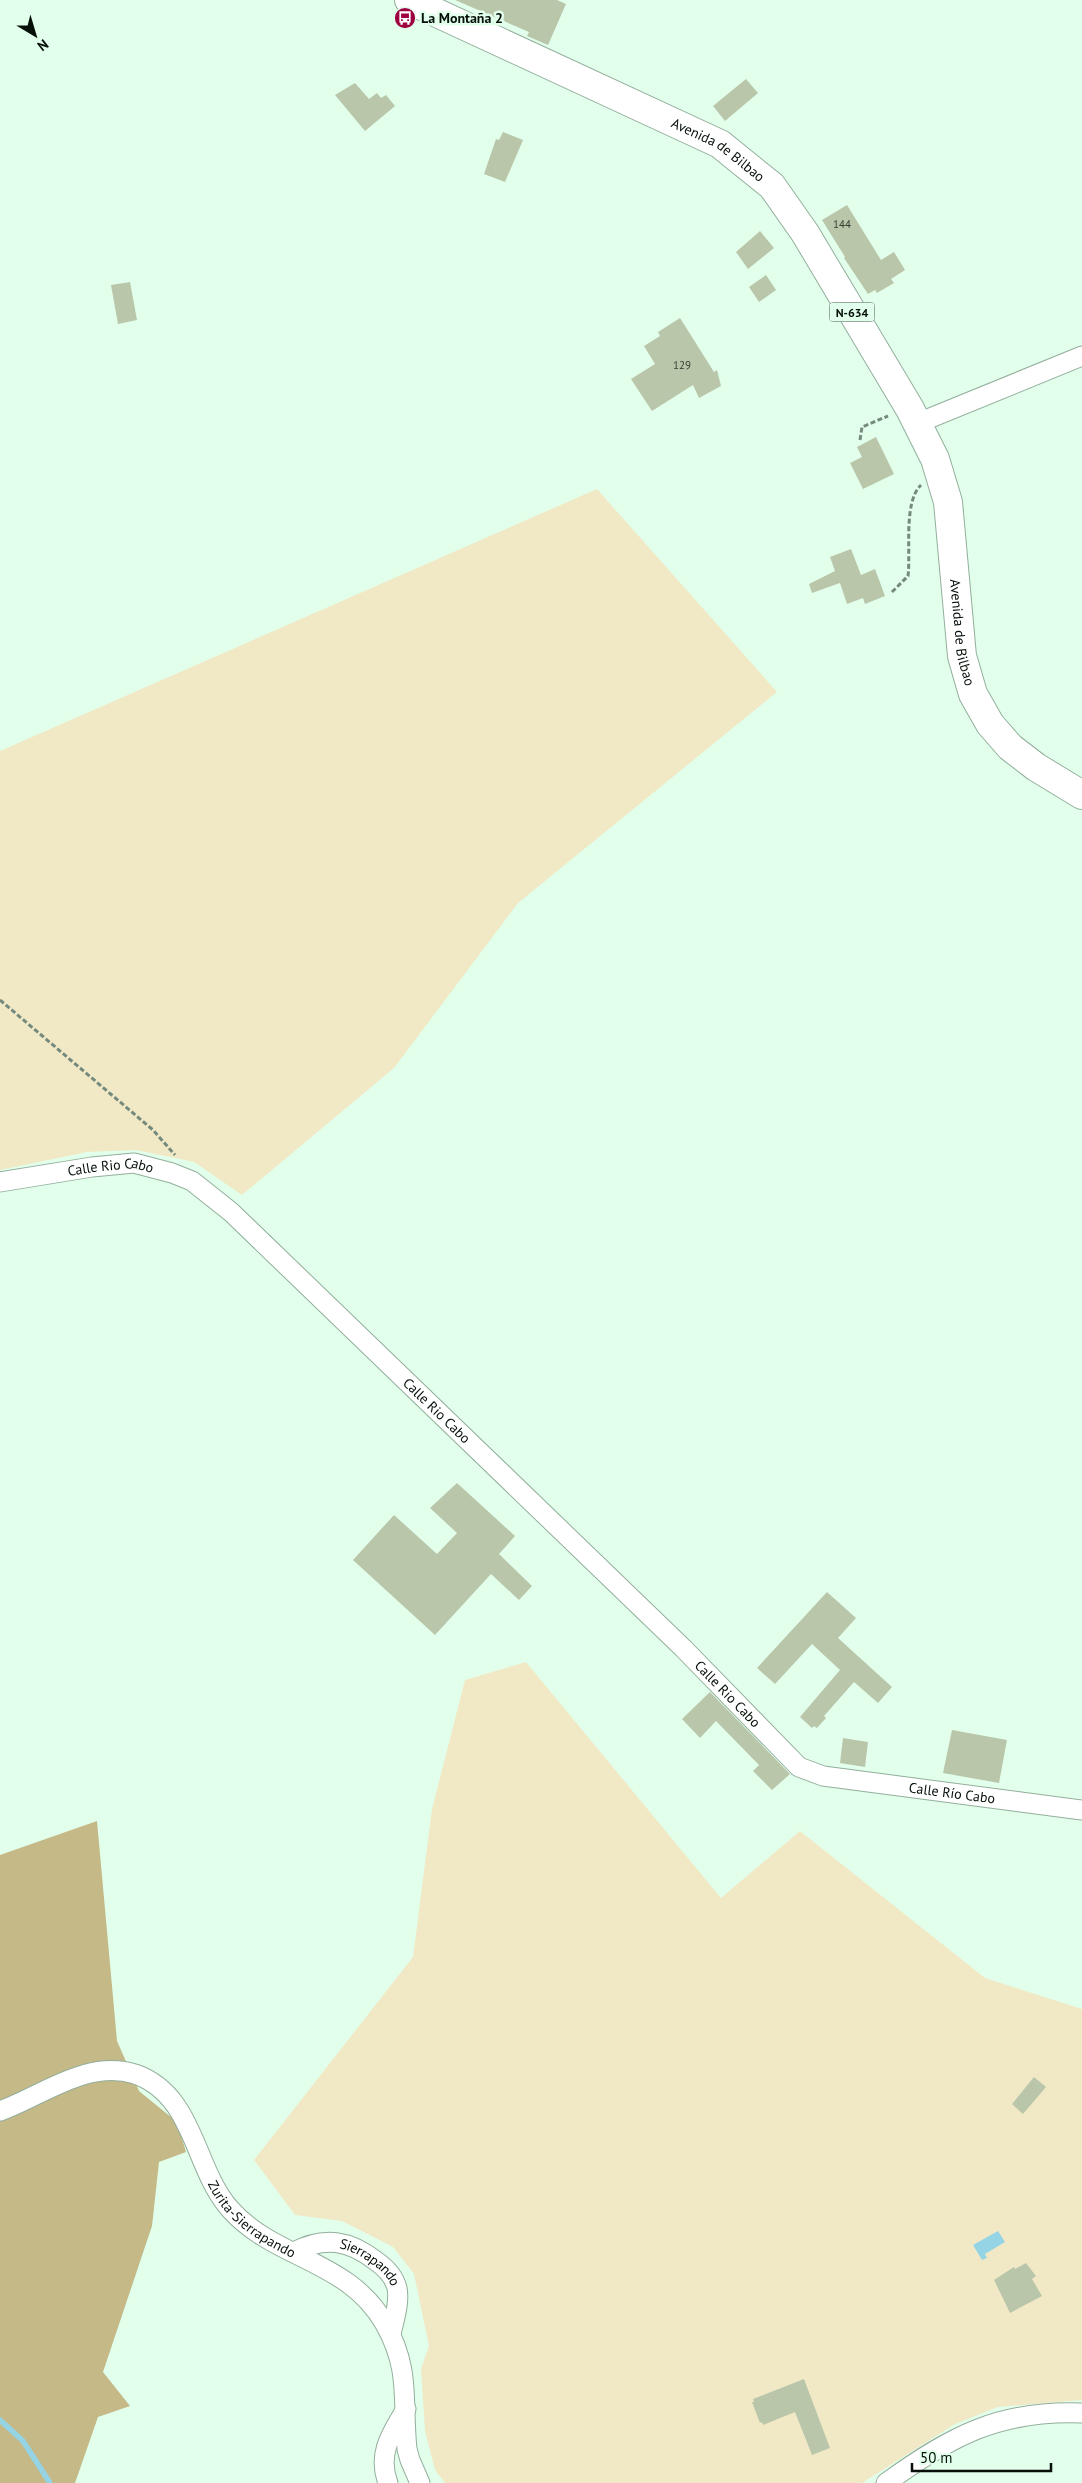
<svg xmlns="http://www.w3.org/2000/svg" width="1082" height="2483" font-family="'PT Sans',sans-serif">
<rect width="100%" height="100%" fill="#e1ffeb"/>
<!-- green -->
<g fill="#f1e9c6">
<polygon points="597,489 777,692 518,903 394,1068 242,1195 194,1162 136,1150 87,1152 0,1170 0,751"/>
<polygon points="526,1662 721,1898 800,1831 985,1978 1082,2009 1082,2400 998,2407 955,2424 862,2483 445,2483 435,2470 425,2431 421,2369 429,2346 414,2274 393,2247 342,2221 295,2215 254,2160 413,1957 432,1809 465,1680"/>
</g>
<!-- forest -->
<polygon fill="#c4b987" points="97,1821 117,2041 139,2091 177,2122 186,2152 159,2162 152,2226 103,2372 130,2406 98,2417 75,2483 0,2483 0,1855"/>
<!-- water -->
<polygon fill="#94d4e4" points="998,2231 1005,2242 985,2254 987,2258 982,2260 973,2245"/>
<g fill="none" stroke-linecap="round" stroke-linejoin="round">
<!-- stream -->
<polyline stroke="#94d4e4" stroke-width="5.5" points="0,2420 23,2441 50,2483"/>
</g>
<!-- building -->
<g fill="#bac6aa">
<polygon points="455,0 557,0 566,4 548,45 527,36 529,32"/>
<polygon points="746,79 758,93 725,121 713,106"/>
<polygon points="355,83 369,99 377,93 381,98 386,95 395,106 365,131 335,95"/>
<polygon points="503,132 523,140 505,182 484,174 496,139 499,140"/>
<polygon points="847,205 881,260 894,252 905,270 891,279 894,283 877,293 875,290 868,294 844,258 845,257 822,220"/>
<polygon points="760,231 774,248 748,269 736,252"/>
<polygon points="766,275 776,290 759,302 749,287"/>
<polygon points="130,282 137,320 118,324 111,285"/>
<polygon points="680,318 714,372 717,370 721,386 699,398 693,385 652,411 631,379 655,364 644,346 660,336 658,332"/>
<polygon points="876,437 894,474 863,489 850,463 862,457 857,447"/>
<polygon points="851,549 861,575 875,569 885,596 865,604 863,598 847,604 840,583 812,593 809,584 835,571 830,557"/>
<polygon points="457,1483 515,1536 499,1554 532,1586 519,1600 491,1574 435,1635 353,1560 394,1515 437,1554 457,1533 430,1508"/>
<polygon points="827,1592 856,1618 838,1638 892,1687 878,1703 854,1682 824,1716 826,1718 817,1728 814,1726 812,1728 800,1717 840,1670 812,1644 775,1684 757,1668"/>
<polygon points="710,1692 790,1774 772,1790 753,1771 759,1765 716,1721 700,1738 682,1719"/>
<polygon points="952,1730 1007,1740 999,1783 943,1773"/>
<polygon points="843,1738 868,1742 865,1767 840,1763"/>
<polygon points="1034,2077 1046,2087 1023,2114 1012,2104"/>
<polygon points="1026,2263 1036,2276 1032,2279 1042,2296 1010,2313 994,2280 1014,2267 1015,2269"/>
<polygon points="804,2379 830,2448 812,2455 795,2412 763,2425 762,2422 760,2423 752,2402 754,2402 753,2399"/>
</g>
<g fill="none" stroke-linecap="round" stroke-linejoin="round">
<!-- minor casing -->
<g stroke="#93ae9c" stroke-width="21">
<g id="minor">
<polyline points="918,423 1082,356"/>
<path id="s1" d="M 0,1182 L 92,1167 L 134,1163 L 172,1173 L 192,1181 L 231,1212 L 683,1648 L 799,1767 L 823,1776 L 1082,1810"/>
<path id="s2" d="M 0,2111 C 42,2096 87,2059 135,2074 C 195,2095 193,2167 230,2209 C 275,2260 348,2259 385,2324 C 411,2370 402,2401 407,2449 L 410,2460 L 420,2483"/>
<path id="s3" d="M 294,2252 C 324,2236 349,2240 376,2261 C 386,2268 394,2276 397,2288 C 400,2303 394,2320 391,2334"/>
<path d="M 388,2483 C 377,2454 391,2434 406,2409"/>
<path d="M 886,2483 C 951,2436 999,2410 1082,2413"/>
</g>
</g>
<!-- highway casing -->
<g stroke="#93ae9c" stroke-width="30">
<g id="highway">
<path id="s4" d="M 409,0 L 720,144 L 772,186 L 805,233 L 910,409 L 935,459 L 948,502 L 962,656 L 973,694 L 990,724 L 1010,747 L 1036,767 L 1082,795"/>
</g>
</g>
<!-- path -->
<g stroke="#758a7c" stroke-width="3" stroke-dasharray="5 2.5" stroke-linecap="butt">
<polyline points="860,440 862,427 888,416"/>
<path d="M 892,592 L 908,576 C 911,552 903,502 921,485"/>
<polyline points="0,1000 153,1130 175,1155"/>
</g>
<!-- minor -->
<use href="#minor" stroke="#fff" stroke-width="19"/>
<!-- highway -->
<use href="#highway" stroke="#fff" stroke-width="28"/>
</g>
<!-- icons -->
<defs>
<g id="bus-disc" transform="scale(1.125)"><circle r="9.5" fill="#9f0040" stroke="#e1ffeb"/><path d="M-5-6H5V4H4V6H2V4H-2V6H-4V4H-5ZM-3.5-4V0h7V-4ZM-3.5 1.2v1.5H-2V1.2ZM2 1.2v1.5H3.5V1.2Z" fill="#fff"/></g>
</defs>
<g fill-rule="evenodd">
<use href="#bus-disc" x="405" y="18"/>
</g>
<g text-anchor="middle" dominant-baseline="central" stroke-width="5" stroke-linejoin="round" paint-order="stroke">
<!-- number labels -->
<g font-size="11" fill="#333e31">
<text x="842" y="224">144</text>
<text x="682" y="365">129</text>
</g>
<!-- shield labels -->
<rect fill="#e1ffeb" stroke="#48584d" stroke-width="1" x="829.5" y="302.5" width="45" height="19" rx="4"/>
<g font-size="12" font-weight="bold" fill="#061009">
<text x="852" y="312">N-634</text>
</g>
<!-- poi labels -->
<g font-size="14" font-weight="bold" fill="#061009" stroke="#e1ffeb" text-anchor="start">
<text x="421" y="18">La Montaña 2</text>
</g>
<!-- street labels -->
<g font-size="14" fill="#061009" stroke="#e1ffeb">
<text stroke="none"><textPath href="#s4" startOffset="344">Avenida de Bilbao</textPath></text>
<text stroke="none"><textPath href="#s4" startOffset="904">Avenida de Bilbao</textPath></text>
<text stroke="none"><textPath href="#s1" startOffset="112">Calle Rio Cabo</textPath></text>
<text stroke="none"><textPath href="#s1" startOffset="532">Calle Rio Cabo</textPath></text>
<text stroke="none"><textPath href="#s1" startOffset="938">Calle Rio Cabo</textPath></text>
<text stroke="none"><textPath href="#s1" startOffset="1196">Calle Río Cabo</textPath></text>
<text stroke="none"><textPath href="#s2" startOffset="336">Zurita-Sierrapando</textPath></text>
<text stroke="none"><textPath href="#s3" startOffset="84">Sierrapando</textPath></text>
</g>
</g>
<!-- north arrow -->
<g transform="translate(35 35) rotate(142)" stroke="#e1ffeb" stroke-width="4" paint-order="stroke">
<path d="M0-4L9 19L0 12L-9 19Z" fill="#061009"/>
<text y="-8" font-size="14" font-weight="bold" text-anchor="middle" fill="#061009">N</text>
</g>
<!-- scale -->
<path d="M912 2463v8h139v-8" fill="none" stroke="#061009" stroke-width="2.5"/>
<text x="920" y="2463" font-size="15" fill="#061009" stroke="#e1ffeb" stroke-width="4" paint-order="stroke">50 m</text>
</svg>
